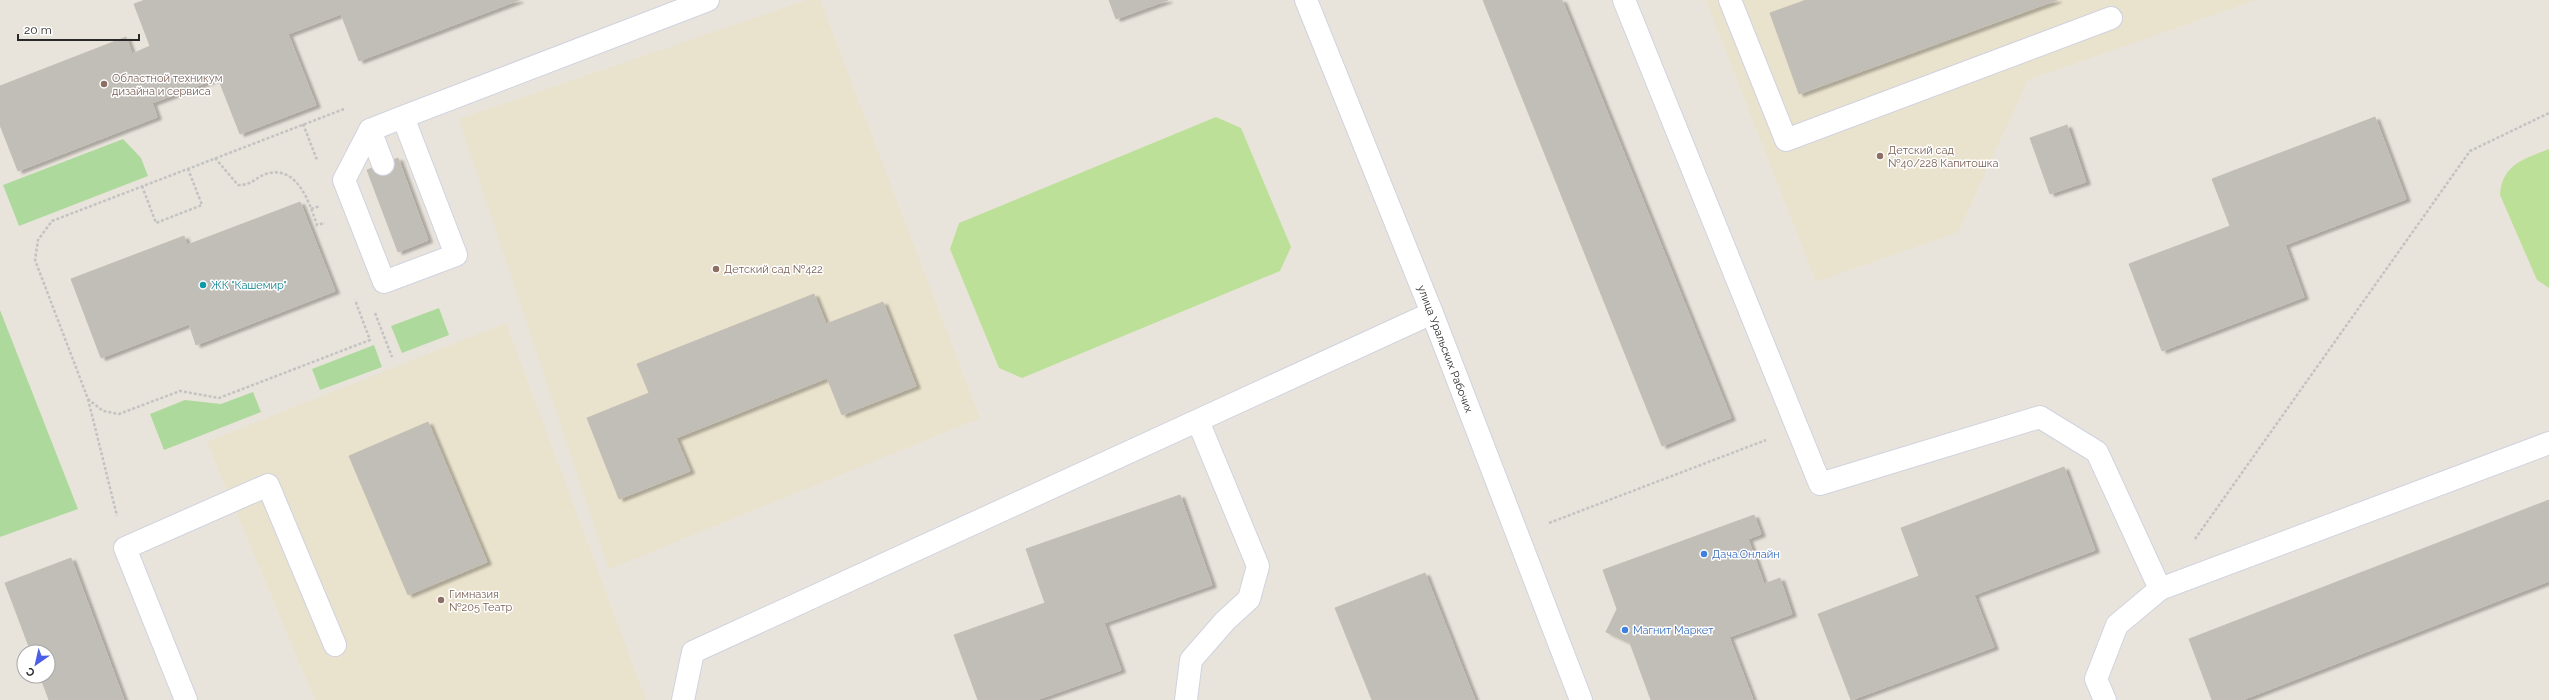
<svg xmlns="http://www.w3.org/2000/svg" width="2549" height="700" font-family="Raleway,sans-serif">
<defs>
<filter id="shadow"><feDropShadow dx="4.5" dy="2.5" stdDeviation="1" flood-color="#0004"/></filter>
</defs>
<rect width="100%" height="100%" fill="#e9e4db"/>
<!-- education -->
<g fill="#e9e2cc">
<polygon points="807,0 820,0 980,418 609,569 459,119"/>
<polygon points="1706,0 2256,0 2028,80 1958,232 1816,282"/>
<polygon points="506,323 646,700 315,700 207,442"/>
</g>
<!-- green -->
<g fill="#adda9c">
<polygon points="123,139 141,158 148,176 19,226 3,185"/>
<polygon points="439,308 449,335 402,353 391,326"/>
<polygon points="0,310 78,509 0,537"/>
<polygon points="374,345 382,367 320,390 312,369"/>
<polygon points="253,392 261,412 164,450 150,414 185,400 221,404"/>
</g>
<!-- pitch -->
<g fill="#bde099">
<polygon points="1216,117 1241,128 1291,247 1280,271 1022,378 999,368 950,249 959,223"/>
<path d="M 2549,149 L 2549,288 L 2537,280 L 2500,195 C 2502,164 2524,159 2549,149 Z"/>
</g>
<!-- building -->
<g fill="#c1bdb7" stroke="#c4bfb5" filter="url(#shadow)">
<polygon points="145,0 519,0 359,61 341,14 288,34 316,105 240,134 218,78 152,103 157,117 18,171 0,125 0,86 126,37 132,54 150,46 134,4"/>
<polygon points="1109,0 1168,0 1116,19"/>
<polygon points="1483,0 1562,0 1731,418 1662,446"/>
<polygon points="1806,0 2057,0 1799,94 1770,13"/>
<polygon points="2375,117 2406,199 2285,245 2304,297 2162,351 2129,264 2230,226 2212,179"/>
<polygon points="2067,125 2086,182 2050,194 2030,138"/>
<polygon points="398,158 428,240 398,252 367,170"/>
<polygon points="300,202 335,291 196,345 189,324 101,358 71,279 184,236 187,245"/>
<polygon points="814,294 826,324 883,302 916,386 842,415 827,378 676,438 690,471 619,499 587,418 649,393 637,364"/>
<polygon points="428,422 487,562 408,595 349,456"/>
<polygon points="2064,467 2095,550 1974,595 1994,647 1851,700 1818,614 1919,576 1901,528"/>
<polygon points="1180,495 1212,585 1104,623 1121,670 1036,700 978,700 954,635 1045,603 1026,549"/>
<polygon points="2549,500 2549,581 2242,700 2212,700 2189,639"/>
<polygon points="1754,515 1761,534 1748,539 1764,584 1780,578 1792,614 1729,637 1753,700 1651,700 1630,643 1606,632 1617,609 1603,570"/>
<polygon points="71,558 124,700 49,700 40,676 48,676 48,652 31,652 5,583"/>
<polygon points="1425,573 1475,700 1372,700 1335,608"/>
</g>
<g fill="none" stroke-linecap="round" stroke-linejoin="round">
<!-- service casing -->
<g stroke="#d0d2df" stroke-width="24">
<g id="service">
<polyline points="1624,0 1820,484 2040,417 2097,452 2160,589"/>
<polyline points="1730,0 1786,140 2111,18"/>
<polyline points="403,117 456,255 384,282 344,180 370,130 403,117 708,0"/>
<polyline points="370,130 383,164"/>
<polyline points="186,700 125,548 268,485 335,645"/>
<polyline points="683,700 693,652 1432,313"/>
<polyline points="1186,700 1191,660 1225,621 1249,599 1258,566 1198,421"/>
<polyline points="2105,700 2096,679 2117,625 2160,589 2549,443"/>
</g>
</g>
<!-- minor casing -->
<g stroke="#d0d2df" stroke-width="24">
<polyline id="minor" points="1306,0 1432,313 1581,700"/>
</g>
<!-- path -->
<g stroke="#c3c3c3" stroke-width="2.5" stroke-dasharray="3 2" stroke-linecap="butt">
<polyline points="344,109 52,221 38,240 35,260 88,399 103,411 119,414 180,391 219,398 370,340 355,300"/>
<polyline points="303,124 317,160"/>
<path d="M 215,158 L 238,185 C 254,185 256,176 269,173 C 299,167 310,205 317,225 L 325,223"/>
<polyline points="142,186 156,223 202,205 188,169"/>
<polyline points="311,209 320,206"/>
<polyline points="375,313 392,357"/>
<polyline points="88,399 117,516"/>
<polyline points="1549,523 1766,440"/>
<polyline points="2195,539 2470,151 2549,113"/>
</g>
<!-- service -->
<use href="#service" stroke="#fff" stroke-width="22"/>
<!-- minor -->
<use href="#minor" stroke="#fff" stroke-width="22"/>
</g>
<!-- markers -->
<g fill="#8d6e63" stroke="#fff" stroke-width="1.5">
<circle cx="104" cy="84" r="4"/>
<circle cx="1880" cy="156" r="4"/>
<circle cx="716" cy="269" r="4"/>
<circle cx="441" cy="600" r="4"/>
</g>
<circle fill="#0f9aa8" stroke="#fff" stroke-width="1.5" cx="203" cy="285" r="4"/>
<g fill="#3f7fe0" stroke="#fff" stroke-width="1.5">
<circle cx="1704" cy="554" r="4"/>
<circle cx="1625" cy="630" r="4"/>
</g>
<g text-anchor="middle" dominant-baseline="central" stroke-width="3" stroke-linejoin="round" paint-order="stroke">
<!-- education labels -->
<g font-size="11" fill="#785e54" stroke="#fff" text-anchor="start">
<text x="112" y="78">Областной техникум<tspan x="112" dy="13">дизайна и сервиса</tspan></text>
<text x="1888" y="150">Детский сад<tspan x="1888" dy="13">№40/228 Капитошка</tspan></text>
<text x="724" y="269">Детский сад №422</text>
<text x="449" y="594">Гимназия<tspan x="449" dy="13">№205 Театр</tspan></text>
</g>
<!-- culture labels -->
<g font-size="11" fill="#0d838f" stroke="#fff" text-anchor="start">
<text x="211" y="285">ЖК "Кашемир"</text>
</g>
<!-- street labels -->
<g font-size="11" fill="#282828" stroke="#fff">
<text transform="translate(1445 349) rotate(69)">улица Уральских Рабочих</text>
</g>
<!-- shop labels -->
<g font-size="11" fill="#366cbe" stroke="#fff" text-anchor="start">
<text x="1712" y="554">Дача.Онлайн</text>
<text x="1633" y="630">Магнит Маркет</text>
</g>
</g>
<!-- north arrow -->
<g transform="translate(36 664) rotate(214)"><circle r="19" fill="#ffffff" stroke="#a9a9a9"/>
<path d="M0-3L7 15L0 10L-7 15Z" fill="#4b5de6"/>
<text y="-6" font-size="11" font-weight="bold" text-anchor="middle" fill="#282828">С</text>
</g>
<!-- scale -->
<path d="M18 34v6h121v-6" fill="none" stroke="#282828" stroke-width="2"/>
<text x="24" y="34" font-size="12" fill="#282828" stroke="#ffffff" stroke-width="3" paint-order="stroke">20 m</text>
</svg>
